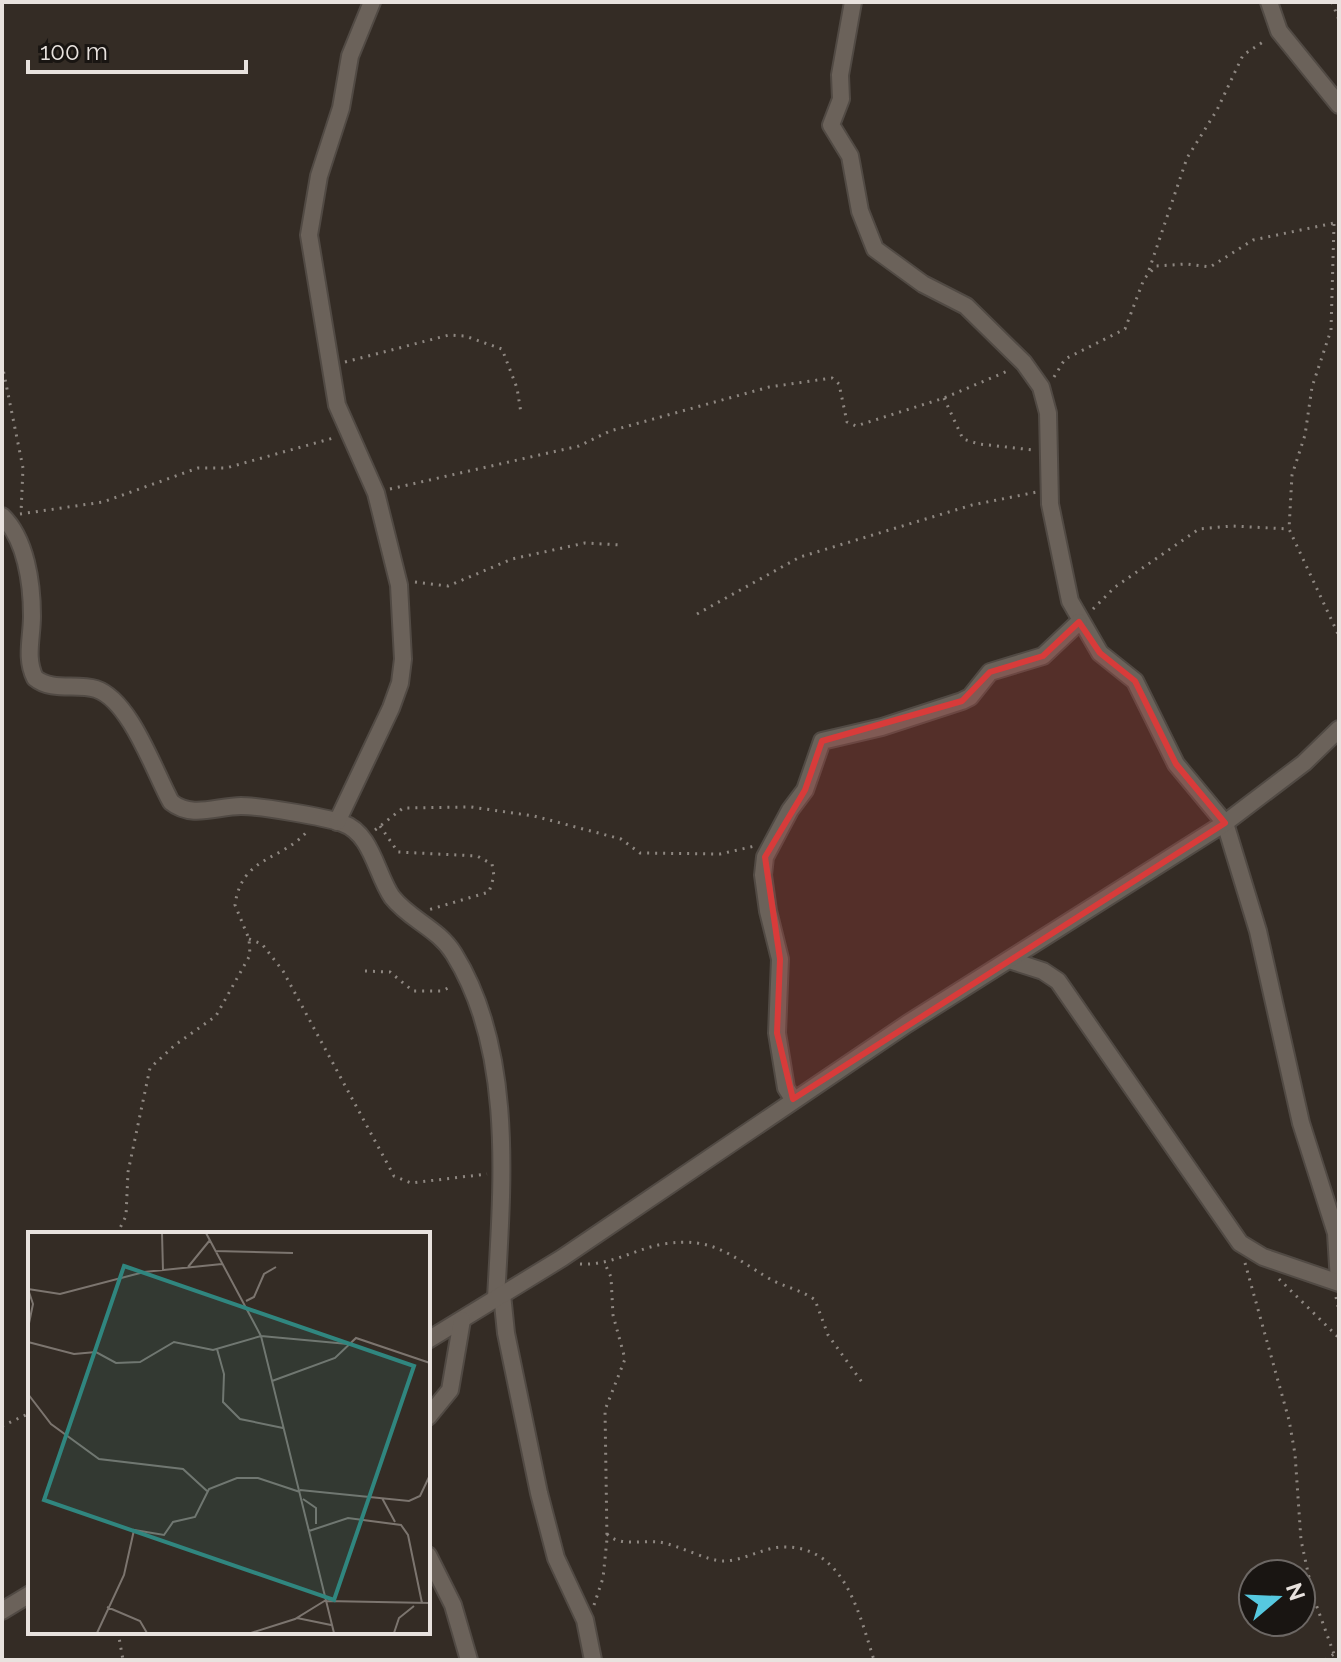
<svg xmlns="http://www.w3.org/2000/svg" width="1341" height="1662" font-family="Raleway,sans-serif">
<rect width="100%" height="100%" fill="#342c25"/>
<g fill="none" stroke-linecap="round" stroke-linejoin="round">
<!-- minor casing -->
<g stroke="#514a44" stroke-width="20">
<g id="minor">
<polyline points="853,2 840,75 841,99 831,125 850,156 860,211 875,249 923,284 966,306 1024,363 1041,387 1048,413 1050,504 1070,601 1100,653 1135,681 1176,764 1225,823 1258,931 1301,1123 1336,1233 1339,1282"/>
<polyline points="1269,2 1279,31 1339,105"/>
<path d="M 2,516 C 26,539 32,583 32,616 C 32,638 25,658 35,678 C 52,692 76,683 96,689 C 130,700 154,771 171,802 C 192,819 217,806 241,806 C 260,806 325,817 342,823 C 372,833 376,874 392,897 C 410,920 438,928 454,954 C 515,1052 502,1188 496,1298"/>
<polyline points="337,822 391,708 400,683 403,659 399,585 376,493 337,405 309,235 319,176 341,108 350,56 372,2"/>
<polyline points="1009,960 1043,971 1058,981 1240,1243 1263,1257 1339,1283"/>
<polyline points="793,1099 786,1088 777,1033 780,959 768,911 763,875 765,857 790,810 805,790 822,741 882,727 962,701 970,697 990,672 1043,656 1079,622"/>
<polyline points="502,1294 506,1333 539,1493 556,1558 585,1620 593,1660"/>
<polyline points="428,1340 562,1258 907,1024 1225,823 1304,763 1339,729"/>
<polyline points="428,1417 450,1390 462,1320"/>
<polyline points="428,1555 453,1605 469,1660"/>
<polyline points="2,1611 30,1594"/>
</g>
</g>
<!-- path -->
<g stroke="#8e8781" stroke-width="3" stroke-dasharray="2 6" stroke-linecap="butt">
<polyline points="1332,2 1339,20"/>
<polyline points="1334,224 1331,330 1312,387 1305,435 1292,475 1289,529 1339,636"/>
<polyline points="1149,270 1187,158 1217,110 1243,55 1266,40"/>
<polyline points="345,362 449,335 465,336 502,349 517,388 521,413"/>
<polyline points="2,364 23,468 21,513"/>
<polyline points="1054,377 1065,359 1125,329 1144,279 1156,266 1186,264 1210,267 1253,240 1339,222"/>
<polyline points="944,398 963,439 979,444 1033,450"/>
<polyline points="390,489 579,446 610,431 769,387 832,378 839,384 847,422 856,426 944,398 1010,370"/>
<polyline points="20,514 103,502 198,468 226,468 337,437"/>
<polyline points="415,582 448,586 512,559 585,543 622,545"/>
<polyline points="1093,609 1115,587 1199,529 1232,526 1289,529"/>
<polyline points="697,614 800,557 972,505 1037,492"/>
<polyline points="380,826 398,852 477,856 492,864 494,876 489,892 428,910"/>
<polyline points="375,830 403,808 471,807 534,816 621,839 640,853 720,854 755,846"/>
<polyline points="249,939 262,944 283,971 394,1176 411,1183 487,1174"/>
<polyline points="365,971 390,972 413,991 442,991 452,986"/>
<path d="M 117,1234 L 126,1216 L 128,1172 L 150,1068 L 175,1045 L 216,1016 L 250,955 L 249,939 L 235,905 C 242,854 283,862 309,829"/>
<polyline points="1245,1263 1289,1420 1295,1454 1301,1540 1313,1596 1334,1654 1339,1656"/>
<path d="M 580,1264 C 610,1266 635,1249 663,1244 C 713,1236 731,1256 770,1279 C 784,1287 802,1290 815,1300 L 828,1335 L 864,1385"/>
<polyline points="1279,1279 1339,1338"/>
<polyline points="1336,1297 1339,1311"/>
<polyline points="2,1426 30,1413"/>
<path d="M 607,1534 C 620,1547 641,1540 659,1542 C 679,1545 707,1561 723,1561 C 743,1561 762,1548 782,1547 C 845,1545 859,1614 874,1660"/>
<polyline points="594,1605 603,1578 607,1539 605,1410 625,1359 613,1315 611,1277 604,1262"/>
<polyline points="118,1632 123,1660"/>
<polyline points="1325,1660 1334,1654"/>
</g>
<!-- minor -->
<use href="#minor" stroke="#6b625a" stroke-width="16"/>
</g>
<!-- marked area -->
<path fill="#d83b3a" fill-opacity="0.2" stroke="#d83b3a" stroke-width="6" stroke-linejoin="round" d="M 1079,622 L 1100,653 L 1135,681 L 1176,764 L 1225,823 L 793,1099 L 777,1033 L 780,959 L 765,857 L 805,790 L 822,741 L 962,701 L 990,672 L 1043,656 Z"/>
<!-- overview -->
<g transform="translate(28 1232)">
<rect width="402" height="402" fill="#342c25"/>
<path fill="none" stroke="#7c756f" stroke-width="2" d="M 134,1 L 135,39M 178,1 L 233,104 L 306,401M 187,19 L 265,21M 160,35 L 182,8M 0,57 L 32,62 L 116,40 L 194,32M 0,57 L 5,72 L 0,96M 218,69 L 226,65 L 236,42 L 248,35M 0,110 L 46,122 L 68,120 L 88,131 L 112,130 L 146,110 L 185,118 L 233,104 L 320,112M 189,117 L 196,142 L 195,170 L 212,187 L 255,196M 244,149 L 307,126 L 328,106 L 402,131M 0,162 L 23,192 L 71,227 L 155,237 L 179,259M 272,258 L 381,269 L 392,264 L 402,243M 354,266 L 367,290M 275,267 L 288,276 L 288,292M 281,299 L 320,286 L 373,293 L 380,303 L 394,371M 298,369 L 402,371M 79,375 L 112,389 L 119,401M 269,386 L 303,393M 69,401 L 96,343 L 106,298 L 136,303 L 145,290 L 167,285 L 181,257 L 209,246 L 230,246 L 272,260M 223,401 L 267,387 L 298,368M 366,401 L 371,386 L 386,374"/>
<path fill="#30867f" fill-opacity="0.15" stroke="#30867f" stroke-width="4" d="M 96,34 L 386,134 L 306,368 L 16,268 Z"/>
<rect width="402" height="402" fill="none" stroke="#e8e2de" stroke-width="4"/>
</g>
<!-- border -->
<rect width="1341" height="1662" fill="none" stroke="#e8e2de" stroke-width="8"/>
<!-- north arrow -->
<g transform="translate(1277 1598) rotate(71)"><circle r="38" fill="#191512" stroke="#6c6764" stroke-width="2"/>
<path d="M0-6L14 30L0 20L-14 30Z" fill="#56c9e0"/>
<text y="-12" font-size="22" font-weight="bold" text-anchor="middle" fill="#e8e2de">N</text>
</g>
<!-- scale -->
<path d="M28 60v12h218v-12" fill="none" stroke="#e8e2de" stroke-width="4"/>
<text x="40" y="60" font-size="24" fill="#e8e2de" stroke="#191512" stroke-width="6" paint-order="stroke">100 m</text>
</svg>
